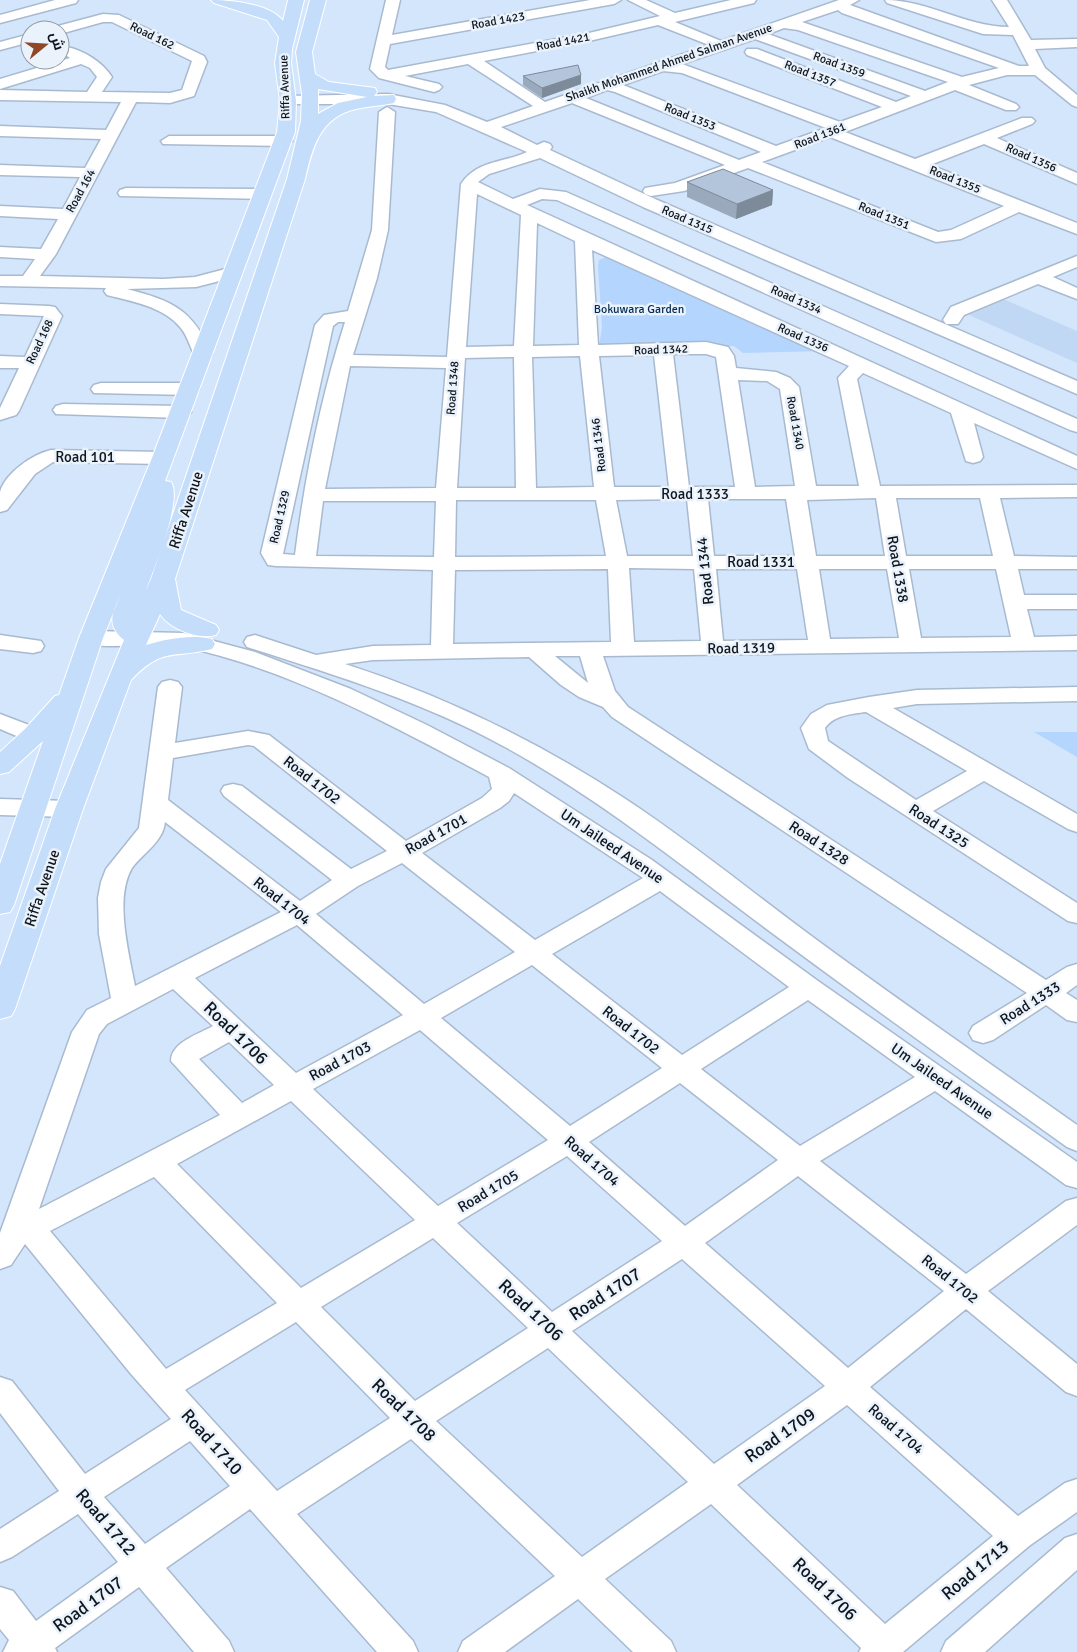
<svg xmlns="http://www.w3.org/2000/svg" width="1077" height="1652" font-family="Signika,Cairo,sans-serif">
<rect width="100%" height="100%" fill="#d3e6fc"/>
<!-- built -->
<polygon fill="#c1d8f4" points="1003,299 1077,331 1077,363 969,315"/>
<!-- green -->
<g fill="#b3d5fe">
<polygon points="608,256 824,351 743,353 734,346 599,347 602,327 598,266 599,260"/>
<polygon points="1034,732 1077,732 1077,757"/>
</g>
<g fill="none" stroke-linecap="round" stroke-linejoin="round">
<!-- minor casing -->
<g stroke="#a9bad0" stroke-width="3">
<g id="minor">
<polygon points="55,0 78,0 76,3 0,23 0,15"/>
<path d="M 386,0 L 400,0 L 392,35 L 590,0 L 621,0 L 614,4 L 390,44 L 385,67 L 388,70 L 589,33 L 660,16 L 628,0 L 646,0 L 675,13 L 731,0 L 756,0 L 754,3 L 675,22 L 721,41 L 839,0 L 859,0 L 850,5 L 1019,66 L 1029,66 L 1013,35 L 983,34 L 887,3 L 885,0 C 928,0 966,27 1009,27 L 992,0 L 1007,0 L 1031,40 L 1077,39 L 1077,47 L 1035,49 L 1045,68 L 1077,95 L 1077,107 L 1072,105 L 1035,75 L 1007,75 L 969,85 L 1016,104 L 1019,107 L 1016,110 L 1006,110 L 955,90 L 845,132 L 915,159 L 1022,118 L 1032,118 L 1035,121 L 1032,124 L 997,138 L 1077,173 L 1077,184 L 984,144 L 930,165 L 1077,223 L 1077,234 L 1019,212 L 961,239 L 936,242 L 748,168 L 684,191 L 651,196 L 645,194 L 643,191 L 645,188 L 675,183 L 725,165 L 572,103 L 501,127 L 537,145 L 544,142 L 550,144 L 552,147 L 550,150 L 655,199 L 1077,381 L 1077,394 L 643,207 L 540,158 L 489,174 L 478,182 L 513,199 L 540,189 L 566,192 L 1077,419 L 1077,432 L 1070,430 L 557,200 L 542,199 L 527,205 L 1077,456 L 1077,469 L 974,423 L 983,457 L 980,461 L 973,463 L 966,461 L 951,413 L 863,373 L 857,379 L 880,486 L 1077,485 L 1077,497 L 1000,498 L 1014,556 L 1077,557 L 1077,569 L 1018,569 L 1024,595 L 1077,595 L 1077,609 L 1027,609 L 1034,637 L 1077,636 L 1077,650 L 603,656 L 615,691 L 628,707 L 1046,980 L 1067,967 L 1077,964 L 1077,985 L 1066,993 L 1077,1000 L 1077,1022 L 1067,1020 L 1046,1005 L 993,1040 L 983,1043 L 973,1040 L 969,1033 L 973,1026 L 1027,993 L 612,717 L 603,707 L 579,697 L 561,685 L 529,657 L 373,660 L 345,664 C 444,696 537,741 624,798 C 688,840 748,889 810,935 C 898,1000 988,1062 1077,1125 L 1077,1151 L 1067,1147 C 968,1076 869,1005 772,933 C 685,868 600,799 505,747 C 424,702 335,675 247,647 L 244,642 L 247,637 L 255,635 L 316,655 L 373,646 L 431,645 L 433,570 L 276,566 L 268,565 L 261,553 L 315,325 L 324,315 L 348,311 L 372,230 L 379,112 L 387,107 L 395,112 L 388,230 L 377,278 L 353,355 L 447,357 L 461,184 C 477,160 503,163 527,152 L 436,112 L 388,104 L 283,104 L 280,101 L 283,98 L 288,96 L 388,94 L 445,105 L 487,122 L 533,106 L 468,64 L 405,76 L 439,84 L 442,87 L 439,90 L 434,92 L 379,78 L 370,69 ZM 838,10 L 842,13 L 999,68 L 962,77 L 802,22 ZM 658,25 L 709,45 L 545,102 L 484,61 L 589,41 ZM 784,28 L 798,30 L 948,82 L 925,91 L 768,34 ZM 755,39 L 911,96 L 896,102 L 757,49 L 747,49 L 745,52 L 747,55 L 882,107 L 840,122 L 682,64 ZM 663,71 L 682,73 L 826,128 L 776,146 L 623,85 ZM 607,90 L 615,92 L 761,152 L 739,160 L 586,98 ZM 830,137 L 1004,206 L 951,230 L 938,232 L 762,162 ZM 477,194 L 521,215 L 514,346 L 466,347 ZM 537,223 L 575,241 L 579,345 L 533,346 ZM 592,250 L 849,366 L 838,378 L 859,486 L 816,486 L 799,387 L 790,378 L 776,372 L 736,368 L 734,356 L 728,347 L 706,342 L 598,345 ZM 338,322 L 345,322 C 321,397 305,476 295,555 L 283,554 L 333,326 ZM 673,354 L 706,354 L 716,357 L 735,487 L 689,487 ZM 654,355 L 669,487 L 614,487 L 599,356 ZM 580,356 L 594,487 L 536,488 L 532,357 ZM 514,357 L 516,488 L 457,488 L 465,358 ZM 350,366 L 446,368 L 436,488 L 325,489 ZM 738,380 L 767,381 L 780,389 L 795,486 L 755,487 ZM 876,498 L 885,556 L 816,556 L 807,500 ZM 896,498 L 980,498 L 993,556 L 906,556 ZM 684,499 L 687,499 L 693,556 L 627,556 L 616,500 ZM 708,499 L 786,499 L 795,556 L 714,556 ZM 456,500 L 596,500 L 606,556 L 455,557 ZM 323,501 L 436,501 L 434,557 L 316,556 ZM 629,568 L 694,569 L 701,641 L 634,642 ZM 608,569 L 611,642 L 453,644 L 455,570 ZM 716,569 L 797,569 L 808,640 L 723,641 ZM 819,569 L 887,569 L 899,638 L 830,639 ZM 909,569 L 996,569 L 1011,637 L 921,638 ZM 555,656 L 580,656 L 588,683 Z"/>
<path d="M 103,14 L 119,15 L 204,56 L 207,62 L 194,96 L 170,103 L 136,102 L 56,254 L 40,276 L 163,279 L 195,277 L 233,267 L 239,268 L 242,272 L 239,276 L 196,287 L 127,289 C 173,301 192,309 212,354 L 210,358 L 196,358 C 190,348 188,336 180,327 C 164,307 131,301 107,295 L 104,291 L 106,288 L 0,286 L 0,276 L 23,276 L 35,259 L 0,257 L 0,247 L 41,249 L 58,219 L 0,216 L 0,206 L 63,209 L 80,177 L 0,175 L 0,165 L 85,168 L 101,139 L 0,136 L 0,126 L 106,130 L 121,102 L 0,100 L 0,90 L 87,92 L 97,77 L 90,68 L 81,64 L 0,89 L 0,79 L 70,58 L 60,51 L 62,48 L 67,47 C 85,51 102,62 112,77 L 102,92 L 170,93 L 182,90 L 192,61 L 112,22 L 103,22 L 60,34 L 60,30 L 52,30 L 54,27 Z"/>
<polygon points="30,34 30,42 0,50 0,42"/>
<polygon points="169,136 284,136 292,141 284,146 163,144 161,141"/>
<polygon points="126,188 263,189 269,191 271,194 269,197 263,199 120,196 118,193 120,190"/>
<polygon points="1077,256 1077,267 1053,277 1077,288 1077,299 1038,284 964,315 958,324 946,324 943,320 951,307"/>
<polygon points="0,304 49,306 55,307 62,316 19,411 16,415 0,420 0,408 19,368 0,368 0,356 25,357 44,316 0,314"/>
<polygon points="101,383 189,383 196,385 199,389 196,393 189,395 94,393 91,389 94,385"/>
<polygon points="63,404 181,406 188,408 191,412 188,416 181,418 56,414 53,410 56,406"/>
<path d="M 51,450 L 163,452 L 170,454 L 173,458 L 170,462 L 163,464 L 53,462 L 35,474 L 7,510 L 0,512 C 0,506 0,498 0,492 C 5,473 33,454 51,450 Z"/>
<path d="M 91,631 L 184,633 L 255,652 L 351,689 L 427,725 L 509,768 L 652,860 L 818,981 L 1077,1162 L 1077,1188 L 1066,1185 L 935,1091 L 820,1161 L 966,1274 L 1066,1201 L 1077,1198 L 1077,1225 L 988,1291 L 1077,1364 L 1077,1396 L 1066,1392 L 966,1309 L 870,1387 L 1018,1516 L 1065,1483 L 1077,1479 L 1077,1512 L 1029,1546 L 903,1652 L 859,1652 L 861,1648 L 711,1504 L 605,1579 L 671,1641 L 676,1652 L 633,1652 L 578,1599 L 505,1652 L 458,1652 L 463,1641 L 555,1576 L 411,1439 L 297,1514 L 413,1641 L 418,1652 L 377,1652 L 250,1509 L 166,1568 L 229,1641 L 234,1652 L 194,1652 L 139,1587 L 55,1648 L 57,1652 L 3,1652 L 9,1640 L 0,1629 L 0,1587 L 13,1591 L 36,1621 L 118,1562 L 78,1514 L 12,1557 L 0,1562 L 0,1529 L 59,1491 L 0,1413 L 0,1377 L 12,1381 L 85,1474 L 171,1419 L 131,1374 L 25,1244 L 11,1265 L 0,1269 L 0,1233 L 72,1032 L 87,1010 L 111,998 L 99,934 L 98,898 L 101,882 L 106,869 L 139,828 L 158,687 L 162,682 L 170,680 L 178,682 L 182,687 L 175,743 L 248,731 L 269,735 L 406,841 L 482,798 L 492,789 L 489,777 C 394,726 291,670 185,647 C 152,640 116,651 83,643 L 80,638 L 83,633 ZM 248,745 L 254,746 L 387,851 L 351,869 L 242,786 L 233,784 L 224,786 L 221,791 L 224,796 L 332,880 L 300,901 L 168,800 L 173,758 ZM 514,793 L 643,878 L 535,940 L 422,853 L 500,808 L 509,801 ZM 165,822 L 281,912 L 135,986 C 129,954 114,898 132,868 C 143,853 163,842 165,822 ZM 402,863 L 515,952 L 424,1004 L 316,914 L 358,886 ZM 660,891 L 789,987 L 682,1055 L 552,954 ZM 297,925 L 403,1015 L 296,1073 L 195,978 ZM 532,965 L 662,1068 L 570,1126 L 441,1018 ZM 173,989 L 213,1026 C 199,1034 171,1042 171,1061 L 220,1115 L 39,1209 L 99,1034 L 107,1024 ZM 808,1000 L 915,1077 L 800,1146 L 701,1069 ZM 420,1030 L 548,1140 L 438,1206 L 313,1089 ZM 229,1042 L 274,1085 L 242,1103 L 199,1059 ZM 680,1083 L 778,1160 L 685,1226 L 589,1142 ZM 291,1101 L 415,1220 L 301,1288 L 177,1164 ZM 567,1156 L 662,1241 L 552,1312 L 457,1223 ZM 798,1176 L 944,1291 L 848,1368 L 705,1243 ZM 154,1177 L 277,1303 L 166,1369 L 50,1231 ZM 433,1238 L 528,1328 L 415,1401 L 321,1307 ZM 682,1259 L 825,1386 L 714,1464 L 572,1331 ZM 296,1322 L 390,1418 L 277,1491 L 185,1390 ZM 548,1348 L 688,1482 L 582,1557 L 436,1421 ZM 847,1405 L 993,1536 L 885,1624 L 737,1485 ZM 190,1441 L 230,1486 L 145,1544 L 104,1497 Z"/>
<polygon points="0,635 41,641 44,646 41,651 33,653 0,649"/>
<path d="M 1077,687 L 1077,701 L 917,704 L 893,708 L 1077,814 L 1077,832 L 1068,829 L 984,781 L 933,811 L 1077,903 L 1077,923 L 1068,921 L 848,778 L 809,749 L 801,728 L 811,714 L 827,705 L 869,697 L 917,690 ZM 866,712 L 967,771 L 916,800 L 828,741 L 825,728 C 834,715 852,714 866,712 Z"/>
<polygon points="0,714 42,730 46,735 42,740 34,742 26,740 0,729"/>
<polygon points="0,799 69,801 78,804 81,809 78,814 69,817 0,815"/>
<polygon points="1077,1534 1077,1570 985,1652 941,1652 946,1641 1065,1538"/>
</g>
</g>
<!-- major casing -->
<g stroke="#fff" stroke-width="2">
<path id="major" d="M 211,0 C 232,0 270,4 283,21 L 288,0 L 304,0 L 292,49 L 291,63 L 296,101 L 295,132 L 165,481 L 171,482 C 183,500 154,568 146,590 L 151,579 L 287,179 L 301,121 L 302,94 L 296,52 L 310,0 L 326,0 L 312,52 L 315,74 L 329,82 L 375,88 L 377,92 L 374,96 L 394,95 L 396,99 L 394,103 C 381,106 368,106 356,109 C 320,117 312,148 305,179 L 175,579 L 181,610 L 216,625 L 219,630 L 216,635 C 198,640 170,629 160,614 L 146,645 C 166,639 191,634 212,639 L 215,644 L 212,649 C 172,659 164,646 131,680 L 83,809 L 15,1009 L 11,1016 L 0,1019 L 0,966 L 55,809 L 124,640 C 104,623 114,611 122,591 L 103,638 L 14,905 L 10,912 L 0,914 L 0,864 L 43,741 L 9,772 L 0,774 L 0,752 L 25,729 L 55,696 L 59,695 L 79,638 L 152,458 L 277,132 L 280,101 L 275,63 L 279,37 L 267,20 L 214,3 ZM 318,89 L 367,97 L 338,103 L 318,114 Z"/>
</g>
<!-- minor -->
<use href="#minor" fill="#fff" fill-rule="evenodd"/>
<!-- major -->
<use href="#major" fill="#c4ddfb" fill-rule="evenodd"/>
</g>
<!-- wall -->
<g fill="#9aa9bc">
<polygon points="581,75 581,84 542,98 523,85 523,76"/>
<polygon points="687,182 773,190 772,205 736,219 687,197"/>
</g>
<!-- shaded-wall -->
<g fill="#7d8a99">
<polygon points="581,75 581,84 542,98 542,88"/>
<polygon points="773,190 772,205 736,219 737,204"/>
</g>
<!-- building -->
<g fill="#b3c5db" stroke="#7d8a99">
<polygon points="578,65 581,75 542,88 523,76"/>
<polygon points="723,169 773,190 737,204 687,182"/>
</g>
<g text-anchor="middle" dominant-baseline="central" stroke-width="5" stroke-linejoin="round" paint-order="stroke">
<!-- far-street labels -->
<g font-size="12" fill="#10161e" stroke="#eaf2fb">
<text transform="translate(498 21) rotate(-10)">Road 1423</text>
<text transform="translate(152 36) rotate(26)">Road 162</text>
<text transform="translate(563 42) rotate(-11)">Road 1421</text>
<text transform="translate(669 63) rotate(-19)">Shaikh Mohammed Ahmed Salman Avenue</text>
<text transform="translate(839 65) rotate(20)">Road 1359</text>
<text transform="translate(810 74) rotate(21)">Road 1357</text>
<text transform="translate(285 87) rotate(-92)">Riffa Avenue</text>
<text transform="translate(690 117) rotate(22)">Road 1353</text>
<text transform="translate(820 136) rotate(-21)">Road 1361</text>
<text transform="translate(1031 158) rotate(24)">Road 1356</text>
<text transform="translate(955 180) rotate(22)">Road 1355</text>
<text transform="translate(81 191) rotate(-61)">Road 164</text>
<text transform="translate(884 216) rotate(22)">Road 1351</text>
<text transform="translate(687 220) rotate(23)">Road 1315</text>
<text transform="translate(796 300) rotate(24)">Road 1334</text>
<text transform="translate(803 338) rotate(24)">Road 1336</text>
<text transform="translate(40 342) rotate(-65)">Road 168</text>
<text transform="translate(661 350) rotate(-2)">Road 1342</text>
<text transform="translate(453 388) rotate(-86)">Road 1348</text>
<text transform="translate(795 423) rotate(80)">Road 1340</text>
<text transform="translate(599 445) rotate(-97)">Road 1346</text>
<text transform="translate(280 517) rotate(-77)">Road 1329</text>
</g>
<!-- far-park labels -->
<g font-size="12" fill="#042b55" stroke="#eaf2fb">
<text x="639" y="309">Bokuwara Garden</text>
</g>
<!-- street labels -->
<g font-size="15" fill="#10161e" stroke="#eaf2fb">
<text x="85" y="457">Road 101</text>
<text x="695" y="494">Road 1333</text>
<text transform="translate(186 510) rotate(-72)">Riffa Avenue</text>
<text x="761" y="562">Road 1331</text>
<text transform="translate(898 569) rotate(80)">Road 1338</text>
<text transform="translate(705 571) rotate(-96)">Road 1344</text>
<text transform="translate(741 648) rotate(-1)">Road 1319</text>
<text transform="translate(312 780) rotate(38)">Road 1702</text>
<text transform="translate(939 826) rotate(33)">Road 1325</text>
<text transform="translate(436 834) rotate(-29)">Road 1701</text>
<text transform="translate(819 843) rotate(33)">Road 1328</text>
<text transform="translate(612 846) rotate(34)">Um Jaileed Avenue</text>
<text transform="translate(42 888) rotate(-71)">Riffa Avenue</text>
<text transform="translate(282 901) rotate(38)">Road 1704</text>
<text transform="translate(1030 1003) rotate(-32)">Road 1333</text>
<text transform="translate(631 1030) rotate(38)">Road 1702</text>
<text transform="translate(340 1061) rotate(-28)">Road 1703</text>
<text transform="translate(942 1081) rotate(35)">Um Jaileed Avenue</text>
<text transform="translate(592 1161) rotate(41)">Road 1704</text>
<text transform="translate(488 1191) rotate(-31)">Road 1705</text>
<text transform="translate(950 1279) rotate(39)">Road 1702</text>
<text transform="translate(896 1429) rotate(41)">Road 1704</text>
</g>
<!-- near-street labels -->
<g font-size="18" fill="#10161e" stroke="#eaf2fb">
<text transform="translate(236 1033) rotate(44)">Road 1706</text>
<text transform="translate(605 1294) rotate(-33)">Road 1707</text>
<text transform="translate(531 1310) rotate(43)">Road 1706</text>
<text transform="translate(404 1410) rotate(44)">Road 1708</text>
<text transform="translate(780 1435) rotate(-35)">Road 1709</text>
<text transform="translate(212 1442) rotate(48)">Road 1710</text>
<text transform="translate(106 1522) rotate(49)">Road 1712</text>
<text transform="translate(975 1570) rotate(-40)">Road 1713</text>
<text transform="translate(825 1589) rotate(44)">Road 1706</text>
<text transform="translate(88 1604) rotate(-36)">Road 1707</text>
</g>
</g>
<!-- north arrow -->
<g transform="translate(45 45) rotate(72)"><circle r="24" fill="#eaf2fb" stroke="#939aa3"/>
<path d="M0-4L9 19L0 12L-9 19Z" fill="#8f4726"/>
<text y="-8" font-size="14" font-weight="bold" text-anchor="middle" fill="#10161e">ش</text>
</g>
</svg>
